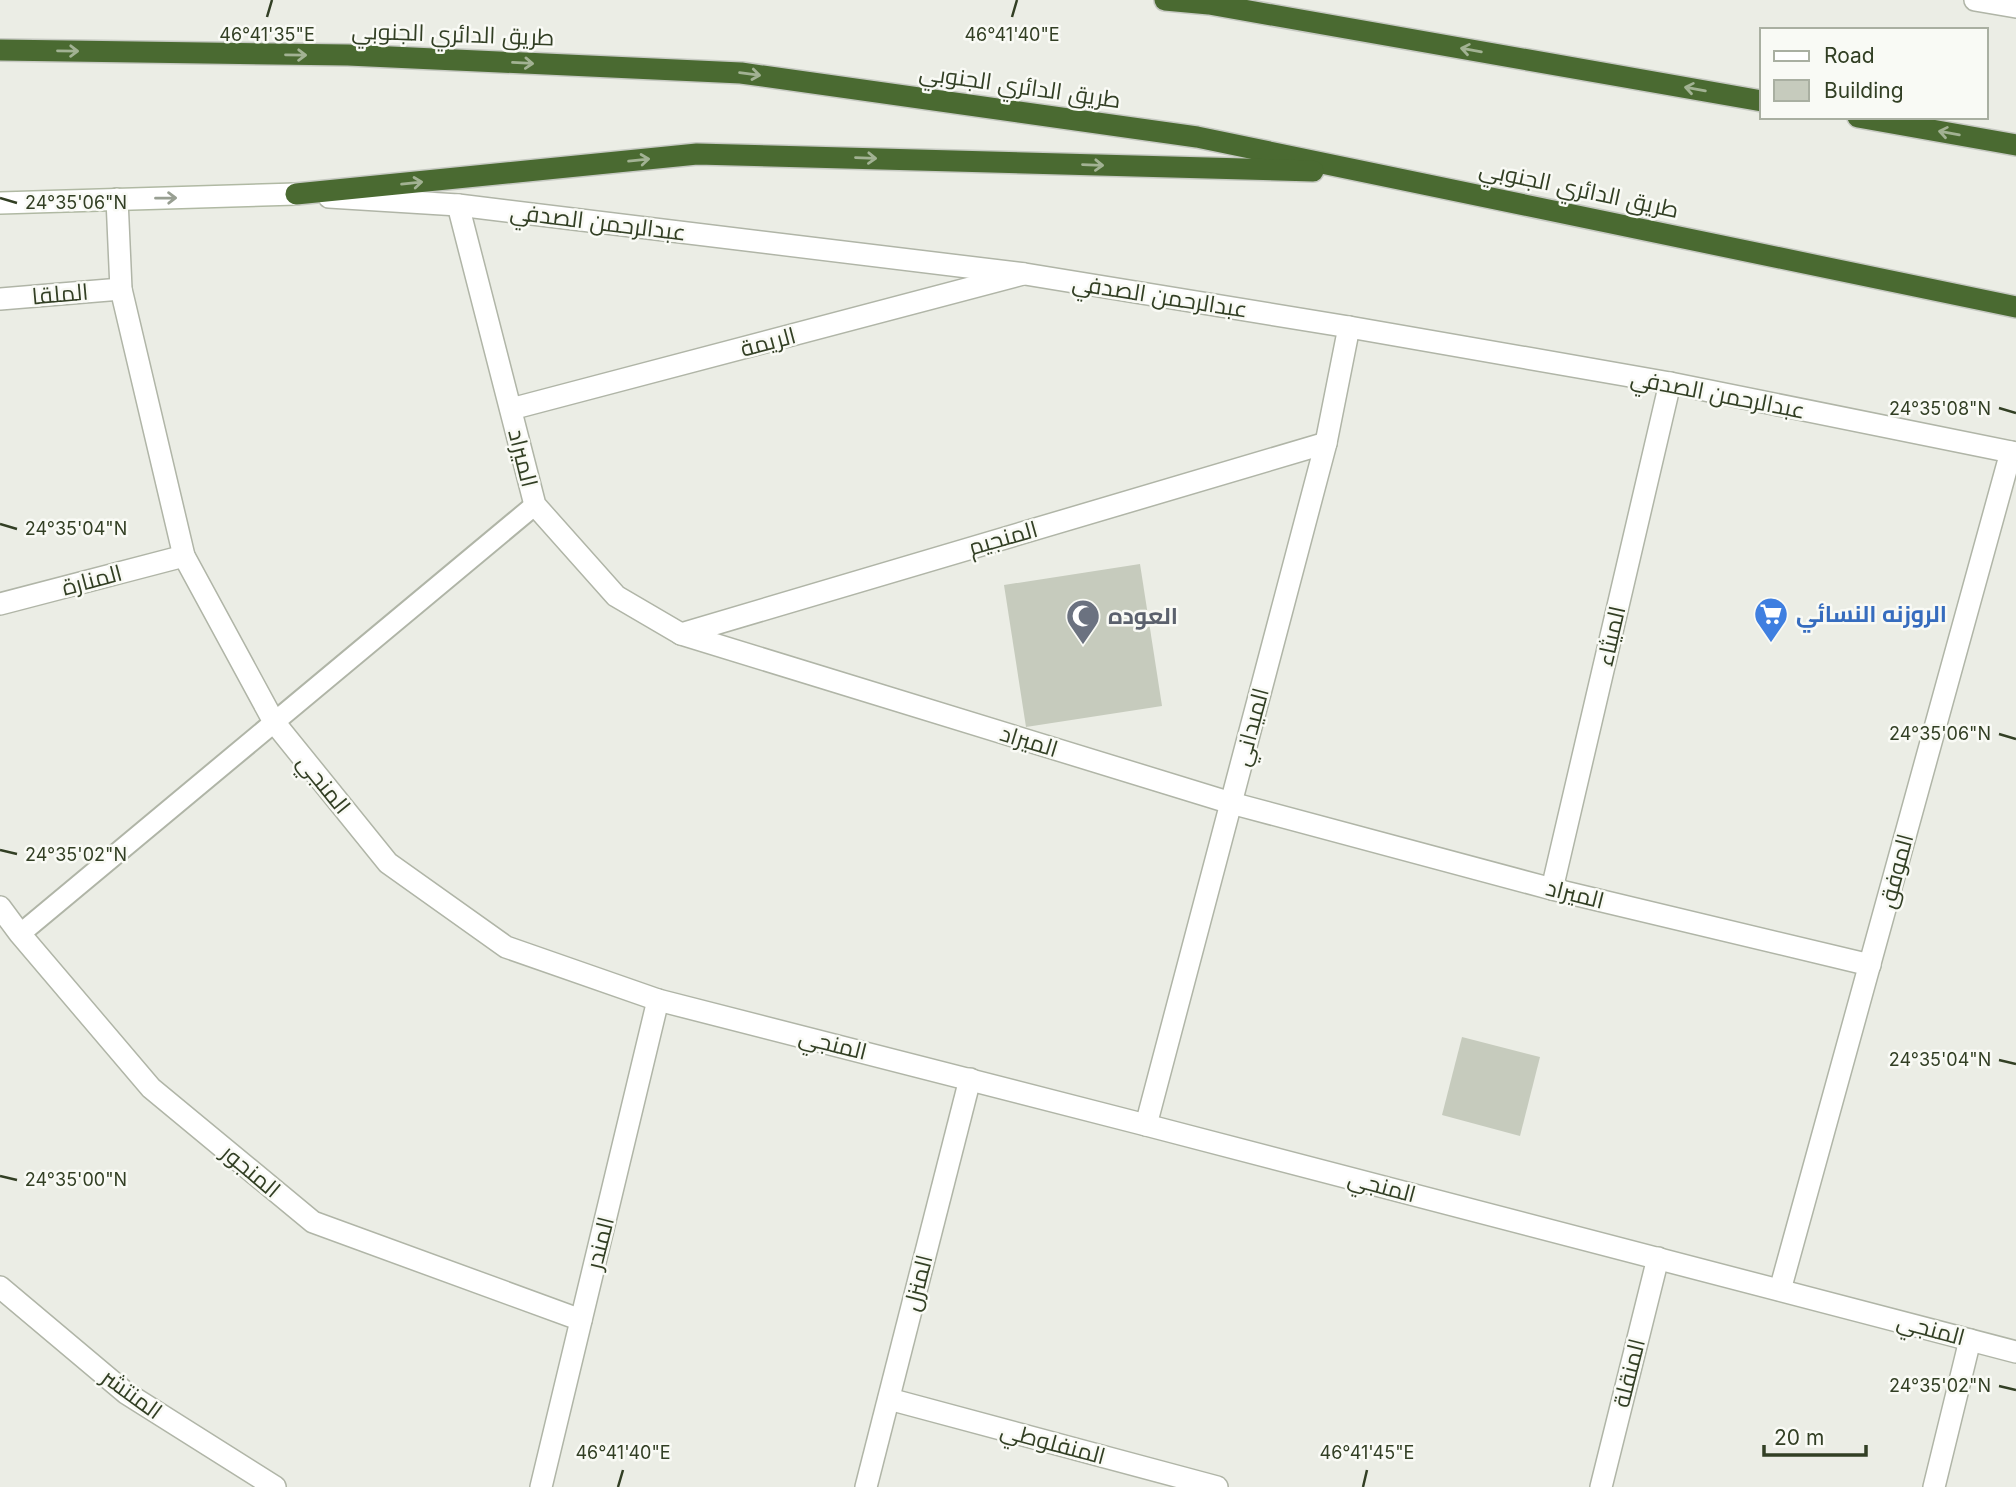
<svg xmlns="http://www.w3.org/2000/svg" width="2016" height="1487" font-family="Inter,Cairo,sans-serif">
<rect width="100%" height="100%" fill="#ebede5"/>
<!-- building -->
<g fill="#c6cbbd">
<polygon points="1140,564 1162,706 1026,727 1004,585"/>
<polygon points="1462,1037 1540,1057 1520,1136 1442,1115"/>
</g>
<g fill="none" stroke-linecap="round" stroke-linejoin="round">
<!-- service casing -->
<g stroke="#b0b5a7" stroke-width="23">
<polyline id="service" points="20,934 535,505"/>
</g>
<!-- minor casing -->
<g stroke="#b0b5a7" stroke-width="24">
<g id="minor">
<polyline points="1975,0 2016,7"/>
<polyline points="117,199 121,289 184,556 274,722 388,863 506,947 658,1000 1146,1125 2016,1352"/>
<polyline points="458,205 535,505 616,596 681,634 1231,803 1552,889 1870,965"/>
<polyline points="0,299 121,289"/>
<polyline points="511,409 1023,274"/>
<polyline points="0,604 184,556"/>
<polyline points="681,634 1326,443"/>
<polyline points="1552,889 1670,383"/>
<polyline points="0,907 20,934 151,1088 313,1222 581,1320"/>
<polyline points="1146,1125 1326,443 1349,327"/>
<polyline points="0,1287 126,1393 275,1487"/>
<polyline points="1780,1290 2011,452"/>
<polyline points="889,1399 1217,1487"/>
<polyline points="541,1487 658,1000"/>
<polyline points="866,1487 970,1079"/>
<polyline points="1601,1487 1658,1258"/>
<polyline points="1934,1487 1970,1340"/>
</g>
</g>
<!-- tertiary casing -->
<g stroke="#b0b5a7" stroke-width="24">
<polyline id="tertiary" points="329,197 458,205 1025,274 1349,327 1670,383 2016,453"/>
</g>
<!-- secondary casing -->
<g stroke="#b0b9a3" stroke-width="24">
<polyline id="secondary" points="0,203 296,194"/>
</g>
<!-- motorway casing -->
<g stroke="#c6c9c2" stroke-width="24">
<g id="motorway">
<polyline points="1165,0 1209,4 1762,101"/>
<polyline points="0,50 348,55 741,73 1197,137 2016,307"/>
<polyline points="1858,117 2016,145"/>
<polyline points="296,194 697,154 1313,171"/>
</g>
</g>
<!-- service -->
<use href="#service" stroke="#fff" stroke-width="19"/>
<!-- minor -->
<use href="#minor" stroke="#fff" stroke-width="21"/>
<!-- tertiary -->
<use href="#tertiary" stroke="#fff" stroke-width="21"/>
<!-- secondary -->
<use href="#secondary" stroke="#fff" stroke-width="21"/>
<!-- motorway -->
<use href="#motorway" stroke="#4a6a31" stroke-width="21"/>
</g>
<!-- one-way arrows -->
<defs><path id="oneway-shaft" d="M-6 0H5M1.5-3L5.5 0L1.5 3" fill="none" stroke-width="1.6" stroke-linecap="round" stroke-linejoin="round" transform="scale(1.75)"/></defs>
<g stroke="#a2b293">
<use href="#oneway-shaft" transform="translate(1471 50) rotate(-170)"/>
<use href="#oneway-shaft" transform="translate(68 51) rotate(1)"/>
<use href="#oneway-shaft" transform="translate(296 55) rotate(1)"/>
<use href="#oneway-shaft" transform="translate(523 63) rotate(3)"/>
<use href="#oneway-shaft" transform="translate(750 74) rotate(7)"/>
<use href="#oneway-shaft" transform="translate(1695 89) rotate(-170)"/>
<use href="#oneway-shaft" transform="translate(1949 133) rotate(-170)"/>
<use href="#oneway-shaft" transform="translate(866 158) rotate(2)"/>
<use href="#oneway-shaft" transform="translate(639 160) rotate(-6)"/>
<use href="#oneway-shaft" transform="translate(1093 165) rotate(2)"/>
<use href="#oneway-shaft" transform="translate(412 183) rotate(-6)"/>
</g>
<use stroke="#989f92" href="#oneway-shaft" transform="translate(166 198) rotate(-1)"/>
<!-- ticks -->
<path fill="none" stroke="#323f24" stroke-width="2.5" d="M 267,17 L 272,0M 1012,17 L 1017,0M 0,198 L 17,203M 1999,408 L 2016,413M 0,524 L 17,529M 1999,734 L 2016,739M 0,850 L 17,854M 1999,1060 L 2016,1064M 0,1176 L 17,1180M 1999,1386 L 2016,1390M 618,1487 L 623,1470M 1363,1487 L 1367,1470"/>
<!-- icons -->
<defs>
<g id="supermarket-pin" transform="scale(1.75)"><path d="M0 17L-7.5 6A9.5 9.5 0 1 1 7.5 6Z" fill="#3f7fe0" stroke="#f9faf5"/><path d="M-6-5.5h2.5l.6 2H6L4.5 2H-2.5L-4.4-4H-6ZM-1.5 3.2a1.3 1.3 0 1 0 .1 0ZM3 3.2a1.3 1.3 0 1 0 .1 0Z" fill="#fff"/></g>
<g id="mosque-pin" transform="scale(1.75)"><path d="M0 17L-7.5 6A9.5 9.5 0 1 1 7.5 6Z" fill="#6b7280" stroke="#f9faf5"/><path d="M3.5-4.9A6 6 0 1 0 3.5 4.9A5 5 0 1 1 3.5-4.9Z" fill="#fff"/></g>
</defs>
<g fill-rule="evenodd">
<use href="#supermarket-pin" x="1771" y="614"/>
<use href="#mosque-pin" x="1083" y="616"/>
</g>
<g text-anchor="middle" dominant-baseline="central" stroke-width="5" stroke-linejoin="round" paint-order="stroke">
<!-- street labels -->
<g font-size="23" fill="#323f24" stroke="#f9faf5">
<text transform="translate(453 34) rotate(2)">طريق الدائري الجنوبي</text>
<text transform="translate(1020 86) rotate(8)">طريق الدائري الجنوبي</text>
<text transform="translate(1579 189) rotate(12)">طريق الدائري الجنوبي</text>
<text transform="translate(598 222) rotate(7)">عبدالرحمن الصدفي</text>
<text transform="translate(60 294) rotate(-5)">الملقا</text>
<text transform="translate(1160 296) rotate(9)">عبدالرحمن الصدفي</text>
<text transform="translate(768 342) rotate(-15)">الريمة</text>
<text transform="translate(1718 394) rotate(11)">عبدالرحمن الصدفي</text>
<text transform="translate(523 458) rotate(76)">الميراد</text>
<text transform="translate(1003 538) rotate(-16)">المنجيم</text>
<text transform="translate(92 580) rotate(-15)">المنارة</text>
<text transform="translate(1611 636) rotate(-77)">الميثاء</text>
<text transform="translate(1251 727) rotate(-75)">الميداني</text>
<text transform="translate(1029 741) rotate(17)">الميراد</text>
<text transform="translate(324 784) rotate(51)">المنجي</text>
<text transform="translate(1896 871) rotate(-75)">الموفق</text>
<text transform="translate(1575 894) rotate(14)">الميراد</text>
<text transform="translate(833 1044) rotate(14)">المنجي</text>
<text transform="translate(251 1171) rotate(40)">المنجور</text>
<text transform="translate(1382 1186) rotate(15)">المنجي</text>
<text transform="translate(600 1243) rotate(-76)">المندر</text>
<text transform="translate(918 1283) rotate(-76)">المنزل</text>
<text transform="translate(1931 1329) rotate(15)">المنجي</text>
<text transform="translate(1629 1373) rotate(-76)">المنقلة</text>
<text transform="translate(132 1394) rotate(36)">المنتشر</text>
<text transform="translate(1053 1443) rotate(15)">المنفلوطي</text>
</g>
<!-- shop labels -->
<g font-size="23" font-weight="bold" fill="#366cbe" stroke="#f9faf5" text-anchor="start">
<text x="1796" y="614">الروزنه النسائي</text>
</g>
<!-- worship labels -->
<g font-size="23" font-weight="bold" fill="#5b616d" stroke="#f9faf5" text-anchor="start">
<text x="1108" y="616">العوده</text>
</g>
</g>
<g font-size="18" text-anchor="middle" fill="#323f24" stroke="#f9faf5" stroke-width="5" stroke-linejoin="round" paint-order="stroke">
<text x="267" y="41">46°41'35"E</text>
<text x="1012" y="41">46°41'40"E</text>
<text x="76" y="209">24°35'06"N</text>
<text x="1940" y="415">24°35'08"N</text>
<text x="76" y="535">24°35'04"N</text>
<text x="1940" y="740">24°35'06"N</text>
<text x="76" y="861">24°35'02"N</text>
<text x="1940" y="1066">24°35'04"N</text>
<text x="76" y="1186">24°35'00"N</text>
<text x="1940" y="1392">24°35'02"N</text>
<text x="623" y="1459">46°41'40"E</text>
<text x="1367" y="1459">46°41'45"E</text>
</g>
<!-- legend -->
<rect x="1760" y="28" width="228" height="91" fill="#f9faf5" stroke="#a9afa1" stroke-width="2"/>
<rect x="1774" y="51" width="35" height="10" fill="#ffffff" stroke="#a9afa1" stroke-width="2"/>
<text x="1824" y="63" font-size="21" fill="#323f24">Road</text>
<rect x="1774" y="80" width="35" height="21" fill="#c6cbbd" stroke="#a9afa1" stroke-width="2"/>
<text x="1824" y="98" font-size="21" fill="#323f24">Building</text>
<!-- scale -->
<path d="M1764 1445v10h102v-10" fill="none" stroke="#323f24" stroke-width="3.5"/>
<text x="1774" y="1445" font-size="21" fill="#323f24" stroke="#f9faf5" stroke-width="5" paint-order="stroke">20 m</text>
</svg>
